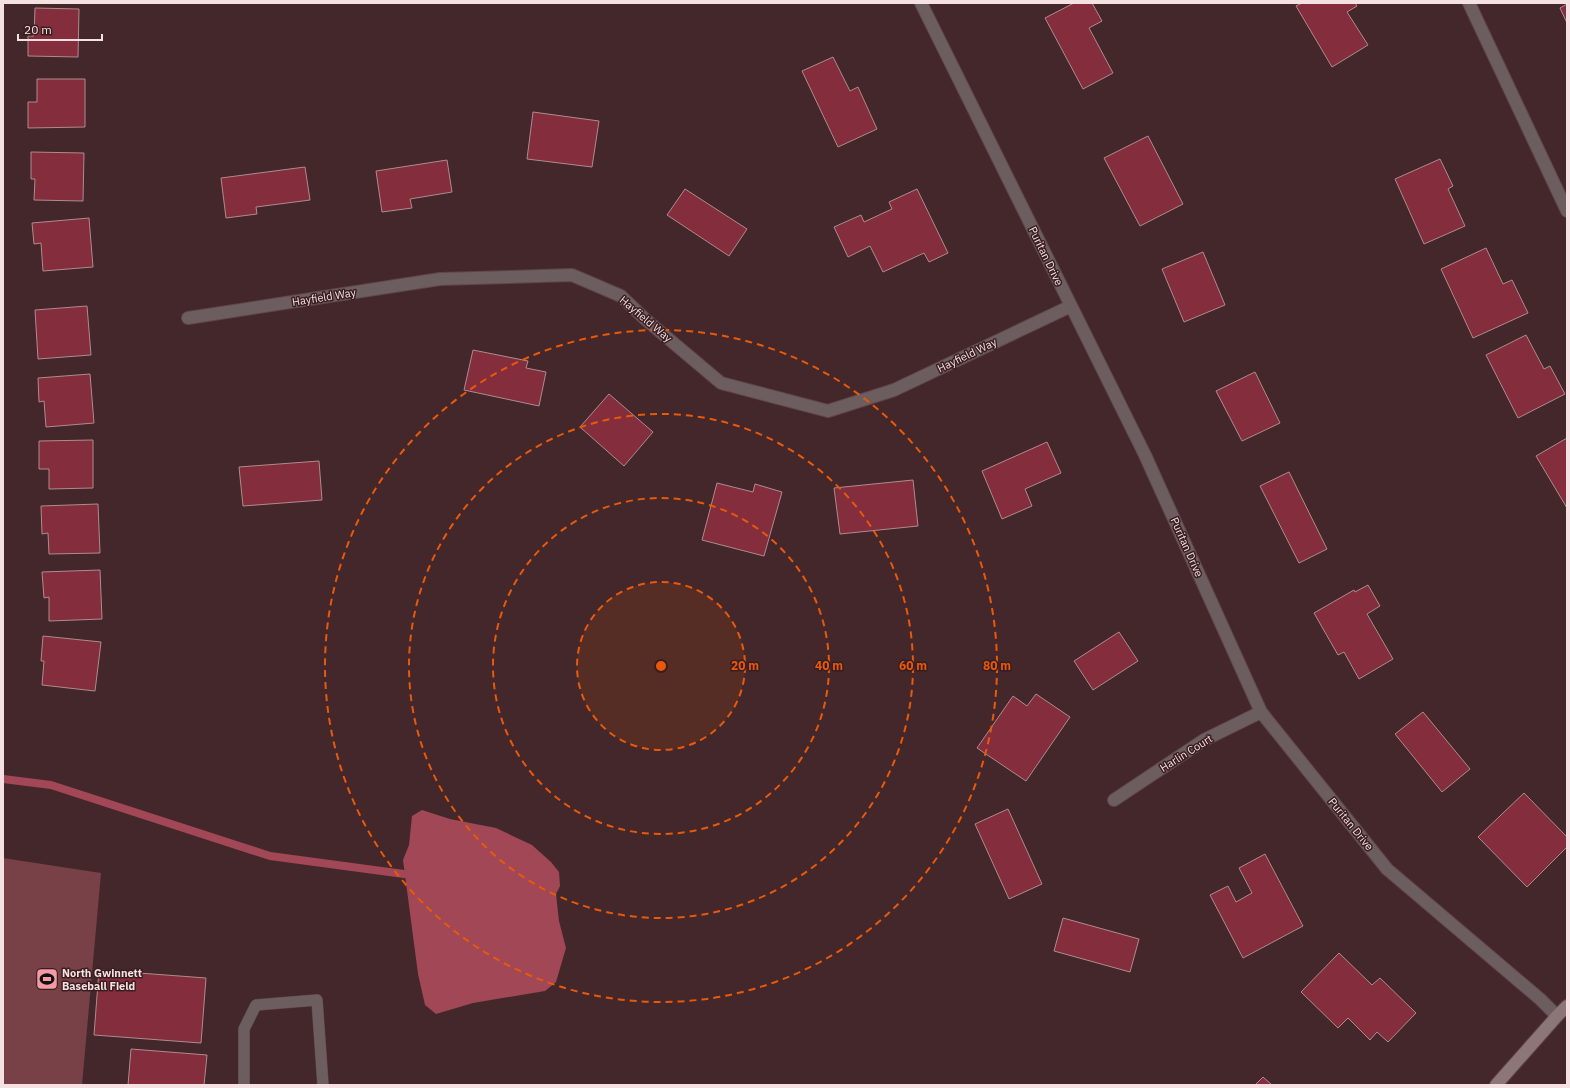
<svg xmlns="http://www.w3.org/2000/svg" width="1570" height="1088" font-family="'IBM Plex Sans',sans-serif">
<rect width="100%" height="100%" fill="#43272a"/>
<!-- green -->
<polygon fill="#784047" points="3,858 101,873 82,1085 3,1085"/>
<!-- water -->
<polygon fill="#a14755" points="422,810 450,819 496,828 532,845 551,862 559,872 560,886 556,894 559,921 566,948 556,982 545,991 473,1003 436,1014 425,1005 418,974 403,860 409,845 412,816"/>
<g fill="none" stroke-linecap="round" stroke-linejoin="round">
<!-- stream -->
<polyline stroke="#a14755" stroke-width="8" points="3,779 51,785 270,856 404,874"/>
</g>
<!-- building -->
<g fill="#842d3d" stroke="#af8b8e">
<polygon points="1074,3 1092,3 1102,21 1089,28 1113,73 1083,89 1045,18"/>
<polygon points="1302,3 1355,3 1357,6 1347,12 1368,45 1332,67 1296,6"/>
<polygon points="1567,4 1567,23 1560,8"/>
<polygon points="35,8 79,9 78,57 28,56 28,36 34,36"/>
<polygon points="833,57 850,91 858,87 877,129 838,147 802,71"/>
<polygon points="37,79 85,79 85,127 28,128 28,102 37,102"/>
<polygon points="533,112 599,121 592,167 527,159"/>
<polygon points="1148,136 1183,204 1140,226 1104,158"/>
<polygon points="31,152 84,153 83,201 34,200 35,179 31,179"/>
<polygon points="1440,159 1453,186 1448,189 1465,226 1424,244 1395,179"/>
<polygon points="447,160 452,192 410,199 412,208 382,212 376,171"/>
<polygon points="305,167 310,200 256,207 257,214 226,218 221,178"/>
<polygon points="685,189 747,229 729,256 667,215"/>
<polygon points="917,189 948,253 929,262 924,253 883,272 870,246 848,257 834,227 861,215 864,222 892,209 889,202"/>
<polygon points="89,218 93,267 43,271 41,243 34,244 32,223"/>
<polygon points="1486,248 1503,284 1512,280 1528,313 1473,338 1441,269"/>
<polygon points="1203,252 1225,305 1184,322 1162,269"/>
<polygon points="87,306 91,355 38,359 35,310"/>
<polygon points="1526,335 1544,369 1550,366 1565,394 1518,418 1486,355"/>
<polygon points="473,350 528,361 526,368 546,372 539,406 464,390"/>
<polygon points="1255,372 1280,423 1242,441 1216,391"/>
<polygon points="90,374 94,423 46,427 44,401 39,402 38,378"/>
<polygon points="609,394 653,432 624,466 580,427"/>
<polygon points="1567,438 1567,508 1536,456"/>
<polygon points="93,440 93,488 49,489 49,469 39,469 39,441"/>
<polygon points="1047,442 1061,473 1025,489 1032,506 1002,519 982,471"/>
<polygon points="319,461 322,500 243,506 239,467"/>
<polygon points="1289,472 1327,549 1299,563 1260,486"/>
<polygon points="913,480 918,526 840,534 834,488"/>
<polygon points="717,483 753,492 755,484 782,492 764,556 702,540"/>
<polygon points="98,504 100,553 49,554 48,533 42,534 41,506"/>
<polygon points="100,570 102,619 49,621 49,597 44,598 42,572"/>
<polygon points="1368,585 1380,606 1367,614 1393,659 1359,679 1344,652 1338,655 1314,613 1354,590 1355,592"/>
<polygon points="1119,632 1138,661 1093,690 1074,661"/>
<polygon points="43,636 101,642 95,691 42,685 44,661 41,661"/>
<polygon points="1036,694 1070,717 1026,781 977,748 1013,696 1027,706"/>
<polygon points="1423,712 1470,769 1442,792 1395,734"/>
<polygon points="1524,793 1567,837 1567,847 1527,887 1478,837"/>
<polygon points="1008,809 1042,884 1009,899 975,824"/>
<polygon points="1265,854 1303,926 1243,958 1210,895 1228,886 1236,902 1252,893 1239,868"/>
<polygon points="1063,918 1139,939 1130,972 1054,951"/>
<polygon points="1339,953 1372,985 1380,978 1416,1013 1388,1042 1377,1032 1370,1040 1348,1018 1338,1028 1301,992"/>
<polygon points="99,970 206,978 201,1043 94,1035"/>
<polygon points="131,1049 207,1055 204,1085 128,1085"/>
<polygon points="1263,1077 1272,1085 1255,1085"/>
</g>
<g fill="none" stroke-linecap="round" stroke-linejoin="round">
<!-- lane casing -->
<g stroke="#5f4547" stroke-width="12">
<polyline id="lane" points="244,1085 244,1029 256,1005 317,1000 323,1085"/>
</g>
<!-- street casing -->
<g stroke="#5f4547" stroke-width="14">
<g id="street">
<polyline points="921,3 1145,455 1261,712 1387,869 1540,999 1557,1016"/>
<polyline points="1469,3 1567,211"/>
<polyline points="188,318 440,279 572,275 621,296 645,319 721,383 828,411 894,390 1071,306"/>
<polyline points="1114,800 1204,740 1261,712"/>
</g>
</g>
<!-- secondary casing -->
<g stroke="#5f4547" stroke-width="14">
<polyline id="secondary" points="1496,1085 1557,1016 1567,1006"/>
</g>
<!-- lane -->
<use href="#lane" stroke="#6c5d5e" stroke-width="11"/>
<!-- street -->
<use href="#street" stroke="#6c5d5e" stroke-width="12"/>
<!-- secondary -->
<use href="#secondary" stroke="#8d7677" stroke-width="12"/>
</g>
<!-- distance rings -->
<circle cx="661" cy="666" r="84" fill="#e8590c" fill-opacity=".12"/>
<g fill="none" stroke="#e8590c" stroke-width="2" stroke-dasharray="7 5">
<circle cx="661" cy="666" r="84"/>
<circle cx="661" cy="666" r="168"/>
<circle cx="661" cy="666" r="252"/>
<circle cx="661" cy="666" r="336"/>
</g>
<!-- icons -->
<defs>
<g id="stadium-square" transform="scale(1.15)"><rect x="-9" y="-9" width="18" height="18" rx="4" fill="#f49aa4" stroke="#391d20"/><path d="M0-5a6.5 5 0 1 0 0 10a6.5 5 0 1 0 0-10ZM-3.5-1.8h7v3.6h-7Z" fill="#111"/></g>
</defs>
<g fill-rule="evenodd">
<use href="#stadium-square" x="47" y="979"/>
</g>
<g text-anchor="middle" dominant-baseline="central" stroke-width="3" stroke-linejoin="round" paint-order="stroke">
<!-- street labels -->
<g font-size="11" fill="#f5e1e2" stroke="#391d20">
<text transform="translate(1046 256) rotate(64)">Puritan Drive</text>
<text transform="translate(324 297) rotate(-9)">Hayfield Way</text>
<text transform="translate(646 319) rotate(40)">Hayfield Way</text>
<text transform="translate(967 355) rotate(-26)">Hayfield Way</text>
<text transform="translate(1187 547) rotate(66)">Puritan Drive</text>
<text transform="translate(1186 753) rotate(-32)">Harlin Court</text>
<text transform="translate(1351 824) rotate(51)">Puritan Drive</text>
</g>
<!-- poi labels -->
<g font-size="11" font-weight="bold" fill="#f5e1e2" stroke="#391d20" text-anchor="start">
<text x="62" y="973">North Gwinnett<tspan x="62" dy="13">Baseball Field</tspan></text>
</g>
</g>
<circle cx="661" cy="666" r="6" fill="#e8590c" stroke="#391d20" stroke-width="2"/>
<g font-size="12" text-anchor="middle" font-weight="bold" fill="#e8590c" stroke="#391d20" stroke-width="3" stroke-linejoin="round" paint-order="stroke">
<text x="745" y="670">20 m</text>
<text x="829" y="670">40 m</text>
<text x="913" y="670">60 m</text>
<text x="997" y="670">80 m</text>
</g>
<!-- border -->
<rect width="1570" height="1088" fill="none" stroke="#f5e1e2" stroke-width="8"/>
<!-- scale -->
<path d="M18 34v6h84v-6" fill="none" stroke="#f5e1e2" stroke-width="2"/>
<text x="24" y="34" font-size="12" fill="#f5e1e2" stroke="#391d20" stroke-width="3" paint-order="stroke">20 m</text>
</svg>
